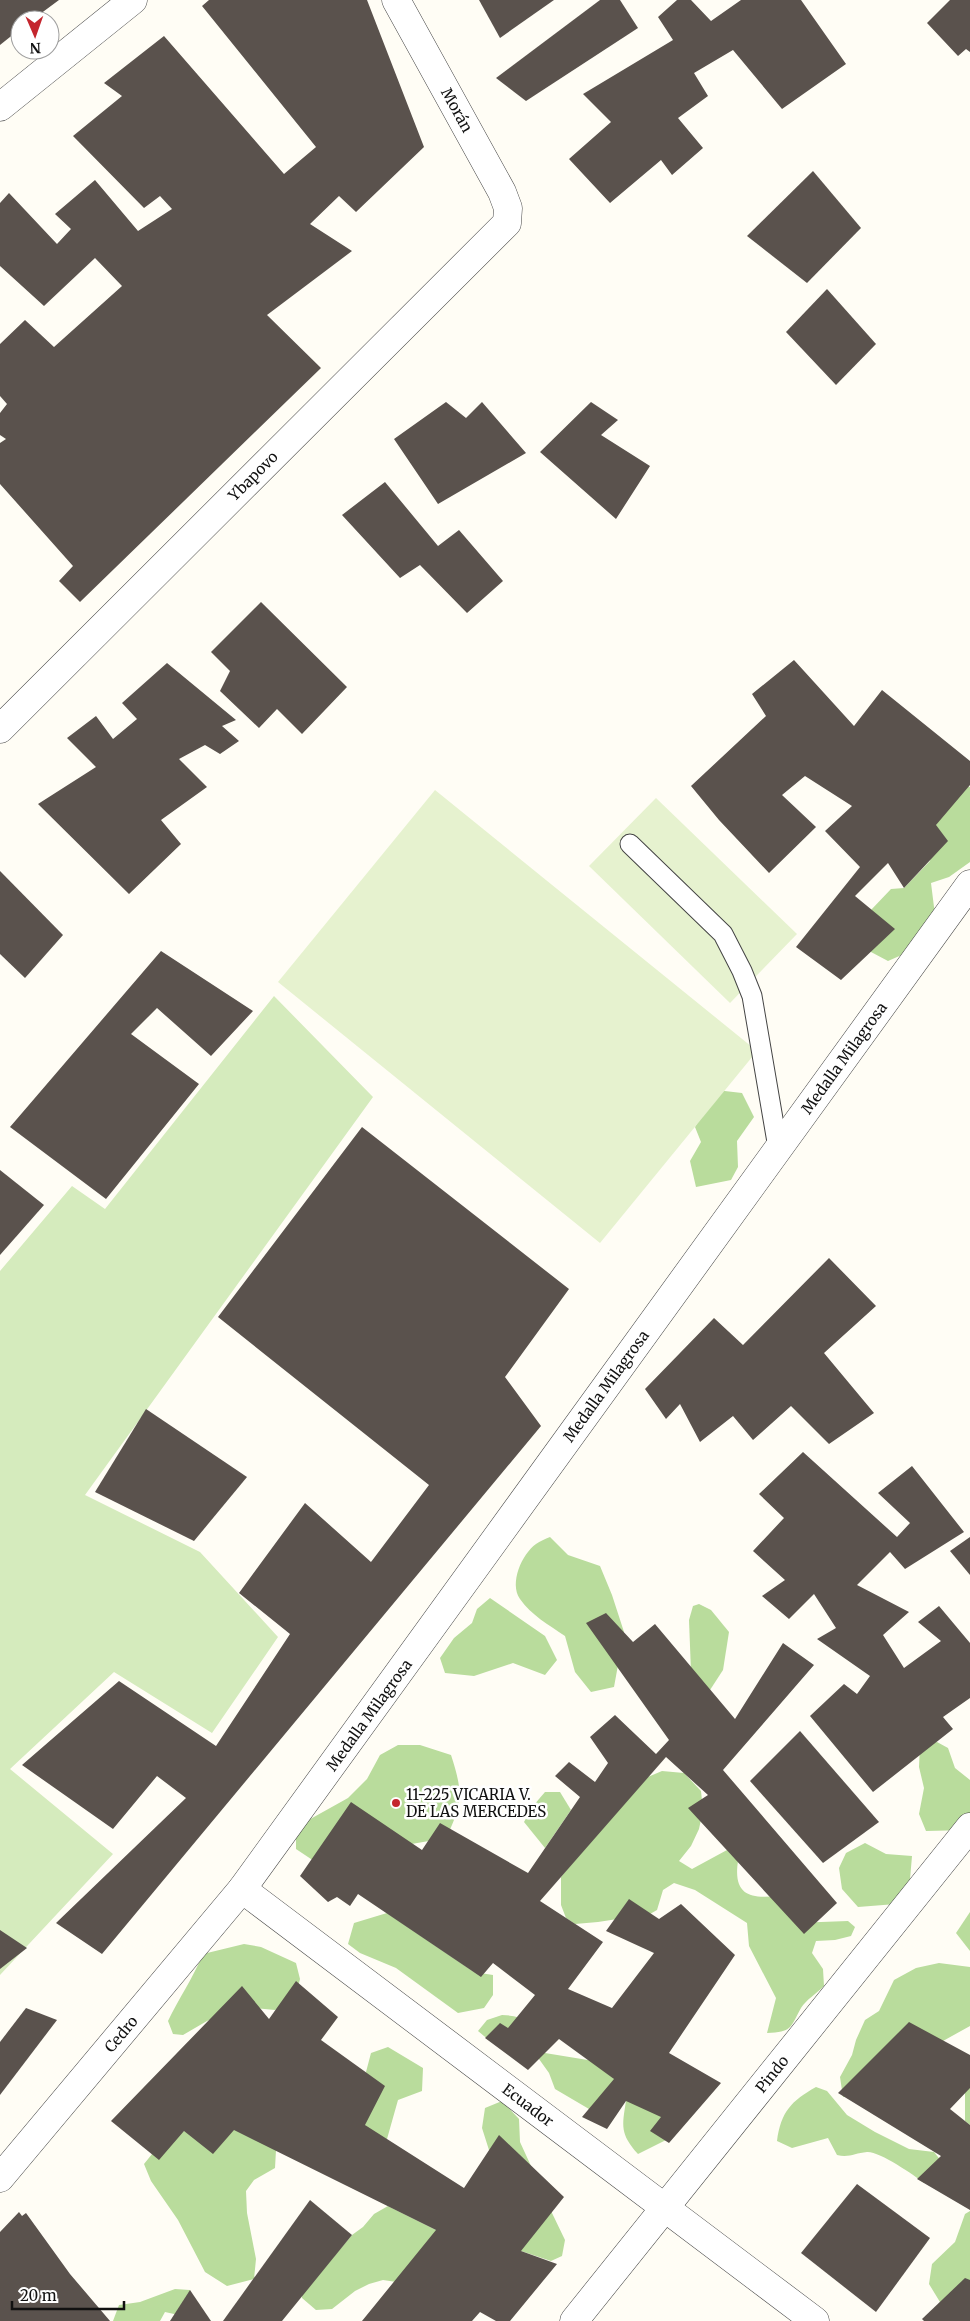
<svg xmlns="http://www.w3.org/2000/svg" width="970" height="2321" font-family="Merriweather,serif">
<rect width="100%" height="100%" fill="#fffdf5"/>
<!-- green -->
<polygon fill="#d5ebbd" points="274,996 373,1097 85,1495 200,1552 278,1637 212,1733 114,1672 10,1769 113,1854 0,1975 0,1271 72,1186 105,1209"/>
<!-- forest -->
<g fill="#b9dc9c">
<polygon points="956,783 970,787 970,862 949,877 931,883 934,907 941,930 913,950 888,961 871,952 871,910 891,889 904,888 930,861 936,825"/>
<polygon points="716,1090 742,1093 754,1117 737,1141 738,1167 731,1180 696,1187 690,1161 701,1142 695,1127"/>
<path d="M 550,1537 L 568,1555 L 600,1566 L 612,1595 L 624,1632 L 614,1687 L 591,1692 L 575,1672 L 565,1636 C 549,1625 531,1615 520,1599 C 509,1583 522,1554 536,1544 C 540,1541 545,1539 550,1537 Z"/>
<polygon points="490,1598 545,1636 557,1660 545,1675 513,1663 474,1676 445,1673 440,1658 454,1638 472,1623 477,1609"/>
<polygon points="699,1604 711,1610 729,1632 723,1670 710,1690 691,1672 689,1620 693,1606"/>
<polygon points="937,1742 948,1748 955,1768 970,1780 970,1829 968,1830 926,1831 919,1814 924,1788 919,1767 920,1745"/>
<path d="M 398,1745 L 420,1745 L 451,1755 C 463,1792 463,1803 446,1838 L 314,1861 L 296,1849 L 296,1827 L 348,1798 L 367,1779 L 380,1755 Z"/>
<path d="M 662,1771 L 684,1773 L 701,1791 L 703,1810 L 699,1829 L 691,1846 L 679,1861 L 692,1869 L 727,1850 L 738,1861 C 733,1894 749,1899 777,1896 L 793,1913 L 794,1923 L 848,1921 L 855,1927 L 851,1936 L 835,1940 L 816,1941 L 812,1953 L 823,1969 L 824,1986 C 817,1993 806,2000 801,2008 C 790,2028 792,2032 767,2033 L 776,1998 L 749,1946 L 747,1923 L 695,1890 L 674,1883 L 663,1890 L 657,1910 L 650,1914 L 598,1922 L 575,1924 L 566,1918 L 561,1905 L 561,1877 L 636,1782 Z"/>
<polygon points="545,1792 560,1792 571,1810 545,1848 524,1822 533,1806"/>
<polygon points="865,1843 886,1854 912,1856 909,1891 896,1904 858,1907 842,1889 839,1868 846,1853"/>
<polygon points="970,1912 970,1951 956,1933"/>
<polygon points="387,1913 474,1972 493,1975 493,1995 484,2008 458,2013 396,1968 360,1953 348,1944 354,1923"/>
<path d="M 244,1944 L 261,1947 L 296,1963 L 300,1979 L 295,1999 L 275,2010 L 242,2007 L 207,2021 L 183,2035 L 173,2034 L 168,2021 C 179,1998 193,1978 203,1954 Z"/>
<polygon points="939,1963 970,1967 970,2026 943,2041 858,2097 843,2097 840,2077 852,2055 856,2040 865,2020 879,2011 894,1980 916,1968"/>
<path d="M 502,2015 C 532,2016 535,2028 545,2053 L 606,2063 L 614,2079 L 615,2095 L 603,2107 L 589,2109 L 555,2089 L 549,2073 L 539,2059 L 490,2041 L 478,2031 L 487,2020 Z"/>
<polygon points="388,2047 423,2068 422,2091 398,2100 387,2139 378,2143 365,2125 370,2087 366,2072 371,2053"/>
<polygon points="970,2065 970,2125 965,2121 965,2082"/>
<path d="M 816,2087 L 827,2091 L 847,2115 L 875,2132 L 909,2149 L 934,2152 L 946,2167 L 924,2183 C 914,2175 879,2151 867,2152 C 855,2153 849,2158 837,2155 L 828,2138 L 792,2148 L 777,2141 C 781,2112 791,2101 816,2087 Z"/>
<polygon points="502,2101 519,2119 520,2142 531,2166 549,2194 552,2213 565,2240 562,2256 551,2261 521,2251 482,2128 485,2108"/>
<path d="M 626,2101 L 658,2102 L 674,2136 L 638,2154 C 620,2134 622,2126 626,2101 Z"/>
<polygon points="241,2120 276,2150 275,2168 254,2180 246,2191 247,2213 256,2259 254,2279 227,2286 205,2272 178,2220 151,2181 144,2164 165,2138 184,2131 208,2136"/>
<polygon points="388,2206 436,2230 439,2246 403,2283 383,2280 369,2284 355,2291 332,2309 316,2310 302,2298 303,2279 336,2254 352,2235 363,2227 374,2214"/>
<polygon points="970,2211 970,2298 940,2302 929,2284 932,2264 955,2242 965,2214"/>
<polygon points="175,2289 190,2290 194,2308 183,2316 165,2312 160,2321 113,2321 119,2305 140,2302"/>
</g>
<!-- pitch -->
<g fill="#e6f2cf">
<polygon points="435,790 757,1051 600,1243 278,982"/>
<polygon points="656,798 797,934 730,1003 589,866"/>
</g>
<!-- building -->
<g fill="#5a524d">
<polygon points="0,0 59,0 32,20 20,20 20,29 0,45"/>
<polygon points="209,0 367,0 424,147 356,212 339,196 310,224 352,251 267,315 321,368 80,602 59,581 73,566 0,484 0,443 6,439 0,435 0,413 7,404 0,396 0,344 25,320 54,347 122,286 95,258 44,306 0,266 0,203 9,193 57,244 71,229 55,214 95,180 138,231 172,209 160,196 144,208 73,136 122,96 104,83 164,36 284,174 316,147 202,6"/>
<polygon points="479,0 554,0 500,38"/>
<polygon points="600,0 620,0 638,28 526,101 496,78"/>
<polygon points="677,0 691,0 711,21 741,0 801,0 846,64 782,109 733,50 694,73 708,96 678,118 703,148 672,175 661,160 610,203 569,159 611,122 583,94 673,40 658,17"/>
<polygon points="950,0 970,0 970,52 966,49 958,56 927,23"/>
<polygon points="813,171 861,228 807,283 747,236"/>
<polygon points="827,289 876,344 836,385 786,332"/>
<polygon points="446,402 466,418 482,402 526,453 438,504 394,439"/>
<polygon points="591,402 618,420 601,435 650,466 616,519 540,452"/>
<polygon points="385,482 438,546 459,530 503,581 467,613 420,565 400,578 342,515"/>
<polygon points="261,602 347,687 302,734 277,709 259,728 220,691 230,671 211,652"/>
<polygon points="794,660 854,726 882,690 970,761 970,785 936,825 948,841 904,888 888,863 855,896 895,929 841,980 796,947 860,867 825,831 852,806 805,776 782,795 816,827 769,873 719,820 691,786 766,716 752,694"/>
<polygon points="167,663 236,720 222,726 239,741 220,754 205,745 179,759 207,787 161,820 181,844 129,894 38,804 96,767 67,738 96,716 113,739 137,719 122,703"/>
<polygon points="0,871 63,935 25,978 0,954"/>
<polygon points="161,951 253,1011 211,1056 157,1008 131,1034 199,1084 106,1199 10,1127"/>
<polygon points="362,1127 569,1289 505,1377 541,1426 102,1954 56,1923 186,1798 157,1776 113,1829 22,1765 119,1681 216,1746 290,1634 239,1593 305,1503 371,1562 429,1485 218,1317"/>
<polygon points="0,1170 44,1205 0,1255"/>
<polygon points="829,1258 876,1306 824,1353 874,1413 829,1444 791,1406 753,1440 733,1416 700,1442 680,1404 666,1419 645,1389 714,1318 743,1345"/>
<polygon points="146,1409 247,1477 194,1541 95,1492"/>
<polygon points="803,1452 897,1537 910,1523 878,1493 912,1466 964,1532 905,1569 890,1552 857,1585 909,1612 883,1635 904,1668 941,1641 918,1622 939,1606 970,1643 970,1698 943,1717 953,1729 873,1792 810,1716 844,1684 857,1694 870,1676 817,1639 836,1628 814,1594 789,1619 762,1596 785,1580 753,1551 784,1518 759,1494"/>
<polygon points="970,1537 970,1575 950,1551"/>
<polygon points="606,1613 633,1642 655,1624 735,1719 783,1643 814,1665 723,1770 837,1903 804,1934 688,1808 708,1795 666,1757 540,1901 603,1942 568,1989 612,2008 654,1953 606,1931 629,1899 659,1919 681,1904 735,1955 669,2053 721,2083 669,2143 650,2131 661,2117 626,2101 607,2129 582,2117 614,2079 559,2039 528,2070 485,2038 500,2023 508,2028 535,1995 493,1963 481,1977 358,1894 350,1906 337,1897 328,1902 300,1876 351,1802 422,1850 440,1823 528,1873 580,1797 555,1776 569,1762 595,1782 608,1763 590,1737 615,1715 656,1754 669,1740 586,1623"/>
<polygon points="800,1731 879,1822 823,1863 750,1781"/>
<polygon points="0,1930 27,1948 0,1969"/>
<polygon points="296,1981 338,2017 321,2040 385,2086 365,2125 464,2188 499,2135 564,2197 521,2251 557,2264 510,2321 496,2321 480,2312 472,2321 362,2321 436,2230 234,2130 213,2154 184,2131 159,2160 111,2121 242,1986 269,2019"/>
<polygon points="26,2008 57,2020 0,2095 0,2042"/>
<polygon points="909,2022 970,2055 970,2088 950,2109 970,2125 970,2210 917,2179 941,2156 838,2093"/>
<polygon points="857,2184 930,2238 876,2312 801,2253"/>
<polygon points="310,2200 352,2235 282,2321 223,2321"/>
<polygon points="19,2212 22,2216 26,2213 70,2274 110,2321 0,2321 0,2232"/>
<polygon points="965,2278 970,2280 970,2321 924,2321 922,2319"/>
<polygon points="190,2290 211,2321 170,2321"/>
</g>
<g fill="none" stroke-linecap="round" stroke-linejoin="round">
<!-- lane casing -->
<g stroke="#444" stroke-width="21">
<polyline id="lane" points="630,844 723,934 742,971 752,996 778,1148"/>
</g>
<!-- street casing -->
<g stroke="#444" stroke-width="29">
<g id="street">
<polyline points="0,107 133,0"/>
<polyline points="0,729 507,223 508,208 502,192 396,0"/>
<polyline points="242,1889 815,2321"/>
<polyline points="0,2178 242,1889 970,884"/>
<polyline points="574,2321 970,1827"/>
</g>
</g>
<!-- lane -->
<use href="#lane" stroke="#fff" stroke-width="19"/>
<!-- street -->
<use href="#street" stroke="#fff" stroke-width="28"/>
</g>
<!-- markers -->
<circle fill="#c4262e" stroke="#fff" stroke-width="2" cx="396" cy="1803" r="5"/>
<g text-anchor="middle" dominant-baseline="central" stroke-width="5" stroke-linejoin="round" paint-order="stroke">
<!-- street labels -->
<g font-size="15" fill="#111" stroke="#fff">
<text transform="translate(457 110) rotate(61)">Morán</text>
<text transform="translate(253 476) rotate(-45)">Ybapovo</text>
<text transform="translate(844 1058) rotate(-54)">Medalla Milagrosa</text>
<text transform="translate(606 1386) rotate(-54)">Medalla Milagrosa</text>
<text transform="translate(369 1715) rotate(-54)">Medalla Milagrosa</text>
<text transform="translate(121 2034) rotate(-50)">Cedro</text>
<text transform="translate(772 2074) rotate(-51)">Pindo</text>
<text transform="translate(528 2105) rotate(37)">Ecuador</text>
</g>
<!-- poi labels -->
<g font-size="15" fill="#111" stroke="#fff" text-anchor="start">
<text x="406" y="1794">11-225 VICARIA V.<tspan x="406" dy="17">DE LAS MERCEDES</tspan></text>
</g>
</g>
<!-- north arrow -->
<g transform="translate(35 35) rotate(178)"><circle r="24" fill="#ffffff" stroke="#a0a0a0"/>
<path d="M0-4L9 19L0 12L-9 19Z" fill="#c4262e"/>
<text y="-8" font-size="14" font-weight="bold" text-anchor="middle" fill="#111111">N</text>
</g>
<!-- scale -->
<path d="M12 2301v8h112v-8" fill="none" stroke="#111111" stroke-width="2.5"/>
<text x="20" y="2301" font-size="15" fill="#111111" stroke="#ffffff" stroke-width="4" paint-order="stroke">20 m</text>
</svg>
